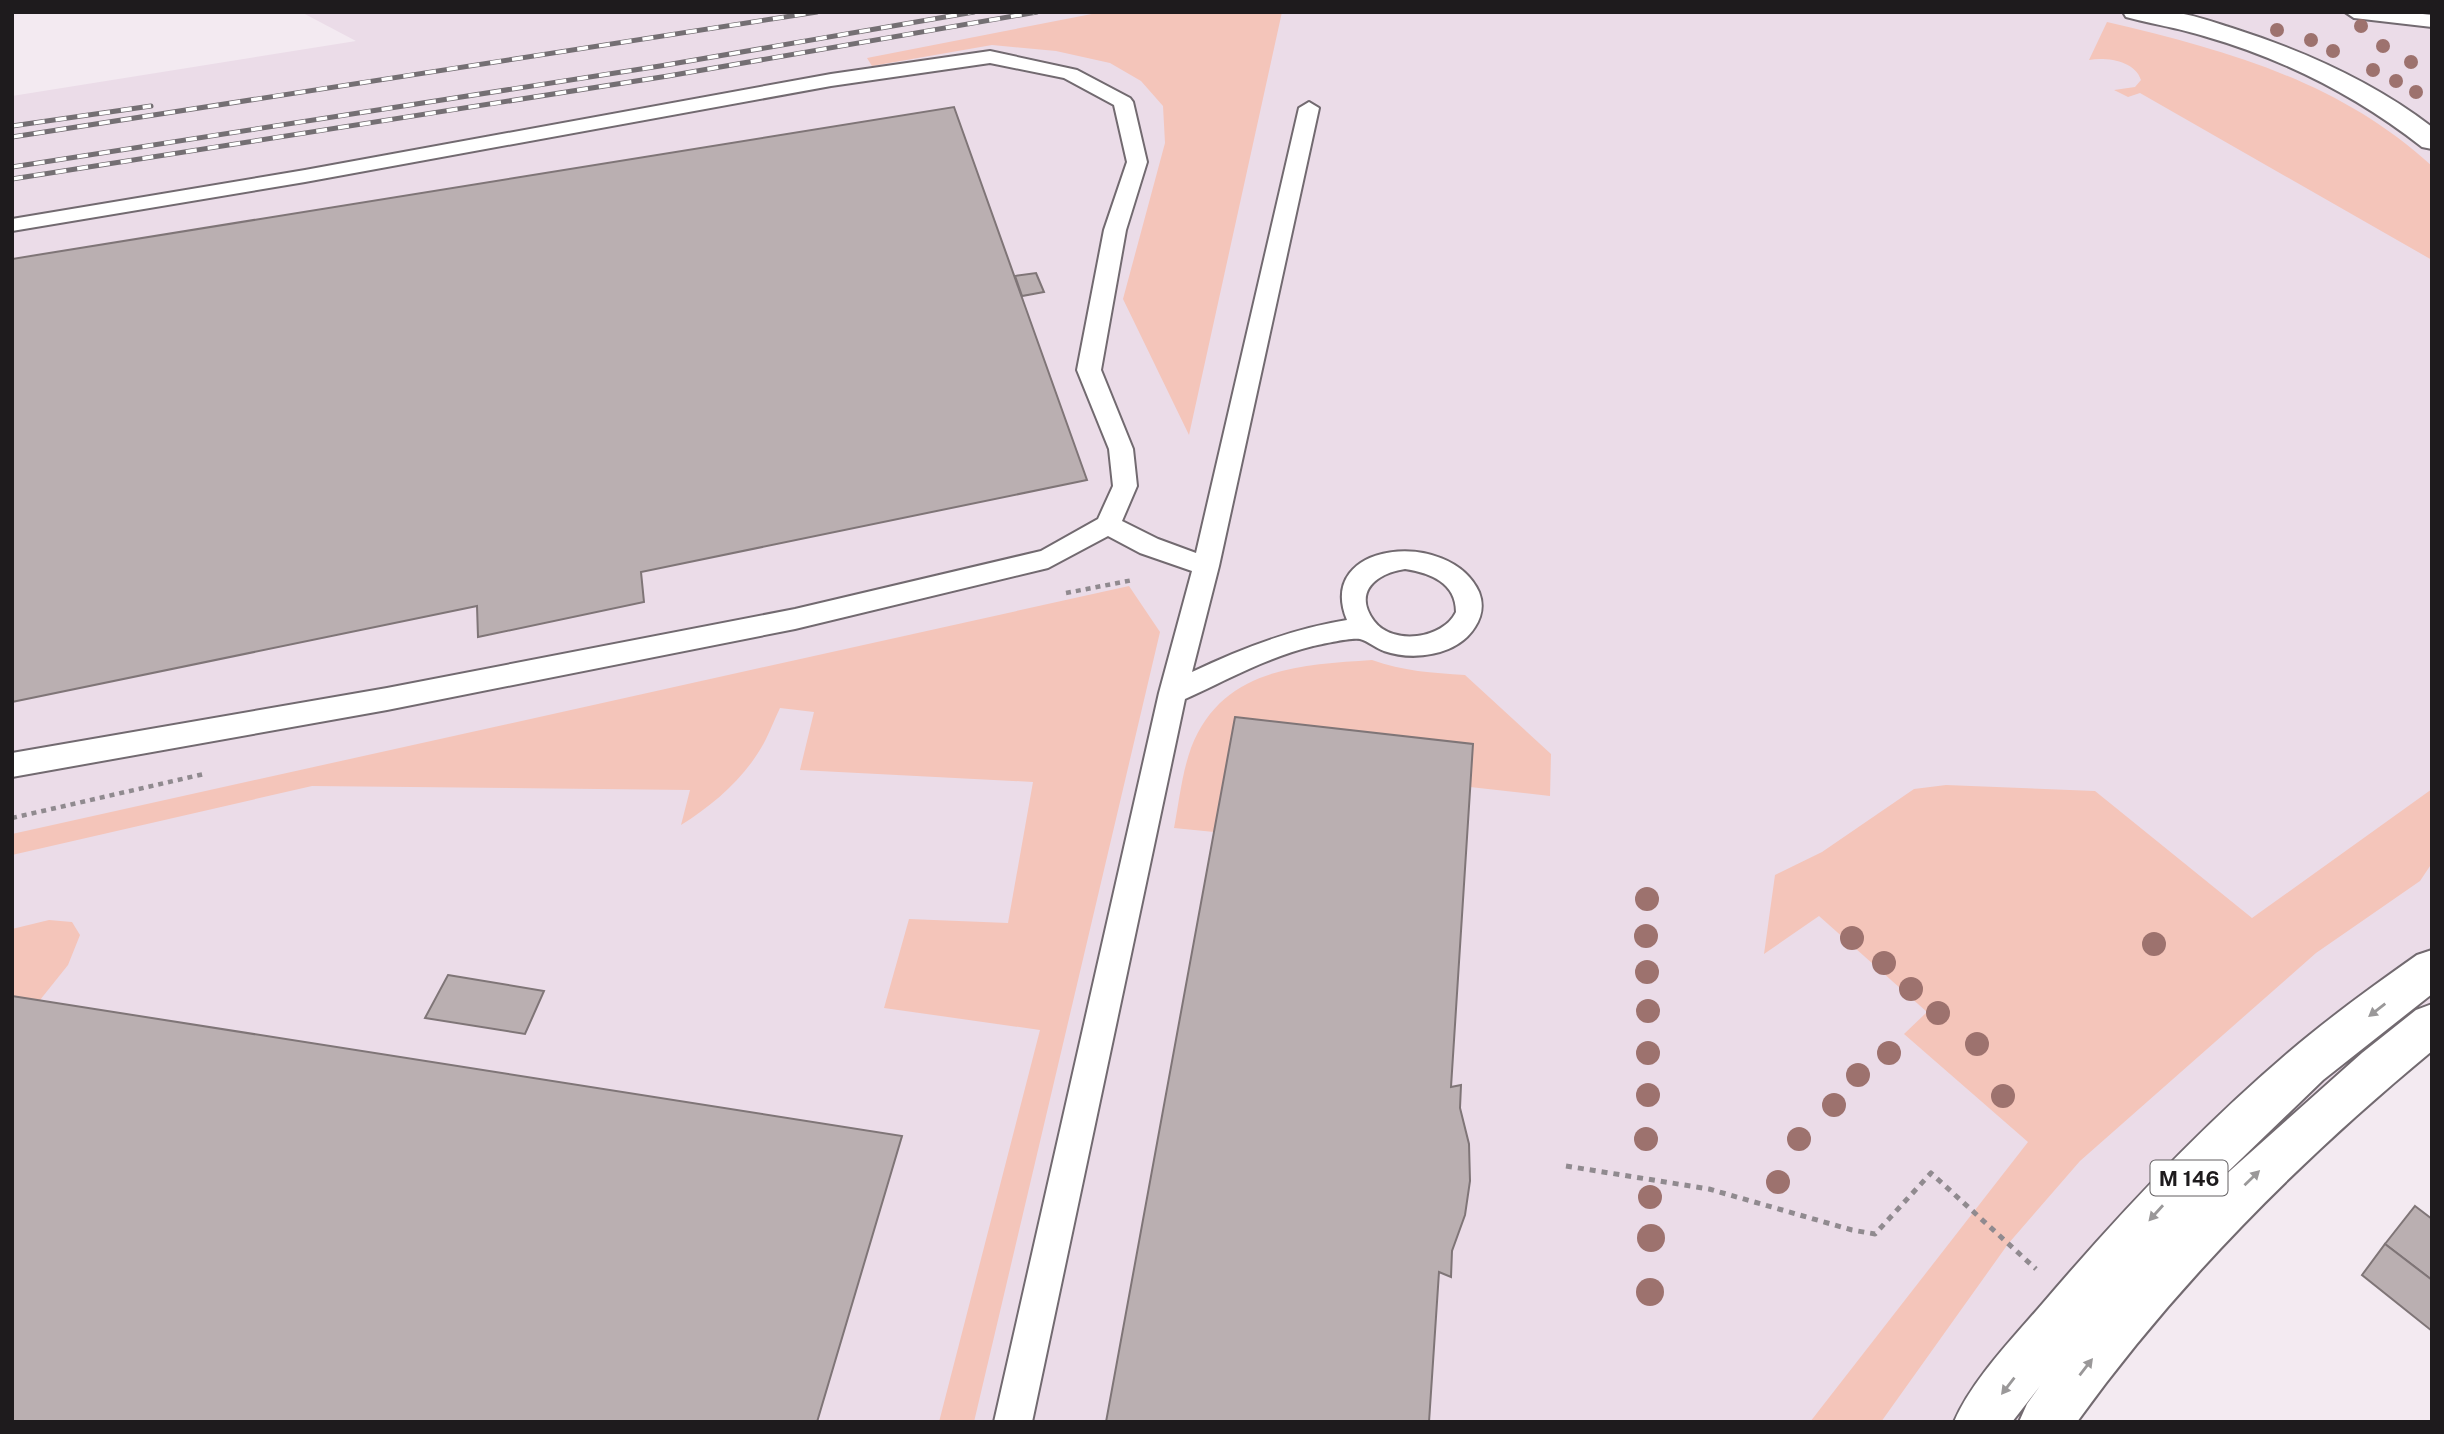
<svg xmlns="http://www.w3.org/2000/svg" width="2444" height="1434" font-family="'Public Sans',sans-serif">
<rect width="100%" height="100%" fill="#f3eaf1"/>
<!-- built -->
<polygon fill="#ebdce8" points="301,12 2432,12 2432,1020 2040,1422 12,1422 12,96 356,41"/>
<!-- green -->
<g fill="#f4c5ba">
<polygon points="1102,12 1282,12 1189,435 1123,299 1165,143 1163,106 1141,81 1110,63 1056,51 992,45 872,66 867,58"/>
<path d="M 2107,22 C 2226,50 2339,81 2432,166 L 2432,260 L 2140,93 L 2128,97 L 2114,90 L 2135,87 L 2141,80 C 2135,61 2107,57 2089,60 Z"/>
<path d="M 1129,586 L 1160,632 L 974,1422 L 939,1422 L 1040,1030 L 884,1008 L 909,919 L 1008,923 L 1033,782 L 800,770 L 814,712 L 780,708 C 775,718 771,729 766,739 C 748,775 715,804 681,825 L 690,790 L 312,786 L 12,855 L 12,834 Z"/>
<path d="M 1372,660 C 1403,671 1432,673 1465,675 L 1551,754 L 1550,796 L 1470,787 L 1473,744 L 1214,832 L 1174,828 C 1179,802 1182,773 1191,748 C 1222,668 1298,665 1372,660 Z"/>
<polygon points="1946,785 2095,791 2252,918 2432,789 2432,863 2420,881 2316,953 2080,1161 2008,1244 1881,1422 1810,1422 2028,1142 1904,1034 1927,1012 1819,916 1764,954 1775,875 1822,852 1914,789"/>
<polygon points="49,920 72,922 80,935 68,965 40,1000 12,996 12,929"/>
</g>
<!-- building -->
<g fill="#baafb1" stroke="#7f7577" stroke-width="2">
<polygon points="954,107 1087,480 641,572 644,602 478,637 477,606 12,702 12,259"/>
<polygon points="1036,273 1044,292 1022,296 1015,276"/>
<polygon points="1235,717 1473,744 1451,1087 1461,1085 1460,1108 1469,1144 1470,1181 1465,1215 1452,1251 1451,1277 1439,1272 1429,1422 1106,1422"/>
<polygon points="448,975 544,991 525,1034 425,1018"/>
<polygon points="12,996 902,1136 817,1422 12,1422"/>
<polygon points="2415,1206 2432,1219 2432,1280 2385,1244"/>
<polygon points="2385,1244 2432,1280 2432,1331 2362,1275"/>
</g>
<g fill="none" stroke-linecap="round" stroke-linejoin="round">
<!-- service casing -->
<g stroke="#726a70" stroke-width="4">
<g id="service">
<polygon points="2345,12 2404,12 2432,15 2432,27 2354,18"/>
<path d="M 990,51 L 1077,70 L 1130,98 L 1133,102 L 1147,162 L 1126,230 L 1101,370 L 1133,449 L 1137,486 L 1122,521 L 1158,539 L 1196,553 L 1299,108 L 1309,102 L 1319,108 L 1219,566 L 1192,672 C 1242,648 1292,629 1347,620 C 1314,541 1450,528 1479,592 C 1484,605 1482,616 1475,627 C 1457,656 1413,661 1384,651 C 1376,648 1368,641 1360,639 C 1352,637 1322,644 1313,646 C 1268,657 1227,680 1185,699 L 1032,1422 L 994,1422 L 1159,693 L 1192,571 L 1140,553 L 1108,536 L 1048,568 L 795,629 L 387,710 L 12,777 L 12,753 L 387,688 L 795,609 L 1041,551 L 1098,519 L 1113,486 L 1109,449 L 1077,370 L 1104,230 L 1127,162 L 1114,105 L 1064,78 L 990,63 L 831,86 L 305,182 L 12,231 L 12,219 L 305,170 L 831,74 ZM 1405,569 C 1431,573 1456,583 1456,612 C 1443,639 1393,646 1374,621 C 1352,591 1378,573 1405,569 Z"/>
</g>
</g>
<!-- minor casing -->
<g stroke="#726a70" stroke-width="4">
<path id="minor" d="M 2123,12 C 2138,12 2155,11 2171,12 C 2191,14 2213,22 2232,28 C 2304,51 2372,81 2432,127 L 2432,149 L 2422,147 C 2357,96 2284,59 2204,36 C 2178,28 2152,24 2126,17 Z"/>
</g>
<!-- primary casing -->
<g stroke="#726a70" stroke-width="4">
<path id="primary" d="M 2432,950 L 2432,994 L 2323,1080 L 2213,1186 L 2362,1053 L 2416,1010 L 2432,1004 L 2432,1051 C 2299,1161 2178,1282 2077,1422 L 2019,1422 L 2027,1404 L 2040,1386 L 2012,1422 L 1954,1422 C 1972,1380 2013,1338 2043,1303 C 2119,1214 2200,1128 2289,1052 C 2330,1017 2373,986 2417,955 Z"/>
</g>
<!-- path-far1 -->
<g stroke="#908a8f" stroke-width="4.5" stroke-dasharray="5 5" stroke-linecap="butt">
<polyline points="1066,593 1133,580"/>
<polyline points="12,818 204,774"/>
</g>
<!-- path -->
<polyline stroke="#908a8f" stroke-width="5" stroke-dasharray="6 6" stroke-linecap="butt" points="1566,1166 1709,1189 1852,1230 1875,1234 1931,1173 2036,1269"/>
<!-- service -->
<use href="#service" fill="#fff" fill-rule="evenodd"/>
<!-- minor -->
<use href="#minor" fill="#fff" fill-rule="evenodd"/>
<!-- primary -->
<use href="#primary" fill="#fff" fill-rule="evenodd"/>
<!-- rail casing -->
<g stroke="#746f73" stroke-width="5">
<g id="rail">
<polyline points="12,126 151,106"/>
<polyline points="12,137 817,12"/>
<polyline points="12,167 660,66 974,12"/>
<polyline points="12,179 668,76 1037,12"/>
</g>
</g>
<!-- rail -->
<use href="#rail" stroke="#fff" stroke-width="3.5" stroke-dasharray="11" stroke-linecap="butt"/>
</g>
<!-- trees -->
<g fill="#9d726e">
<circle cx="2361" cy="26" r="7"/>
<circle cx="2277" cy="30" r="7"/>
<circle cx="2311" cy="40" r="7"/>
<circle cx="2383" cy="46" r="7"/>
<circle cx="2333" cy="51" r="7"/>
<circle cx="2411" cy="62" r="7"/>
<circle cx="2373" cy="70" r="7"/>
<circle cx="2396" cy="81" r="7"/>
<circle cx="2416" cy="92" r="7"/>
<circle cx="1647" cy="899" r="12"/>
<circle cx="1646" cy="936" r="12"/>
<circle cx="1852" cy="938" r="12"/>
<circle cx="2154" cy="944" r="12"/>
<circle cx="1884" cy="963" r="12"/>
<circle cx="1647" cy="972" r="12"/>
<circle cx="1911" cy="989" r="12"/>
<circle cx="1648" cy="1011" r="12"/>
<circle cx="1938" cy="1013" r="12"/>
<circle cx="1977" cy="1044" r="12"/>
<circle cx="1648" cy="1053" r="12"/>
<circle cx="1889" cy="1053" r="12"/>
<circle cx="1858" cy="1075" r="12"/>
<circle cx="1648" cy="1095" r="12"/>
<circle cx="2003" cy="1096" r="12"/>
<circle cx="1834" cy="1105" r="12"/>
<circle cx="1646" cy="1139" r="12"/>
<circle cx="1799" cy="1139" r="12"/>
<circle cx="1778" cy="1182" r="12"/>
<circle cx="1650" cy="1197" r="12"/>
<circle cx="1651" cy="1238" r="14"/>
<circle cx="1650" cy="1292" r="14"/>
</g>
<!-- one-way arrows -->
<defs><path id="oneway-solid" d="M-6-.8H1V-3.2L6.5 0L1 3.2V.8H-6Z" transform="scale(1.75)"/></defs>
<g fill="#9a9899">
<use href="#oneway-solid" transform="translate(2377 1010) rotate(142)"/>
<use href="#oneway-solid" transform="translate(2252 1178) rotate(-44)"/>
<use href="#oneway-solid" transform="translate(2156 1213) rotate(132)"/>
<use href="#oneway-solid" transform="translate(2086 1367) rotate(-52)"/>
<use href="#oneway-solid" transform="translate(2008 1386) rotate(128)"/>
</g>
<g text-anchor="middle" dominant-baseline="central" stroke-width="7" stroke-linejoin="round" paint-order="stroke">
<!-- shield labels -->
<rect fill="#fff" stroke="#625f61" stroke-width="2" x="2150.5" y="1160.5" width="77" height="35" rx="5"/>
<g font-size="21" font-weight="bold" fill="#1e1b1d">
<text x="2189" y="1178">M 146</text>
</g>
</g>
<!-- border -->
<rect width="2444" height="1434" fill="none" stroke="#1e1b1d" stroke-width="28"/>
</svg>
